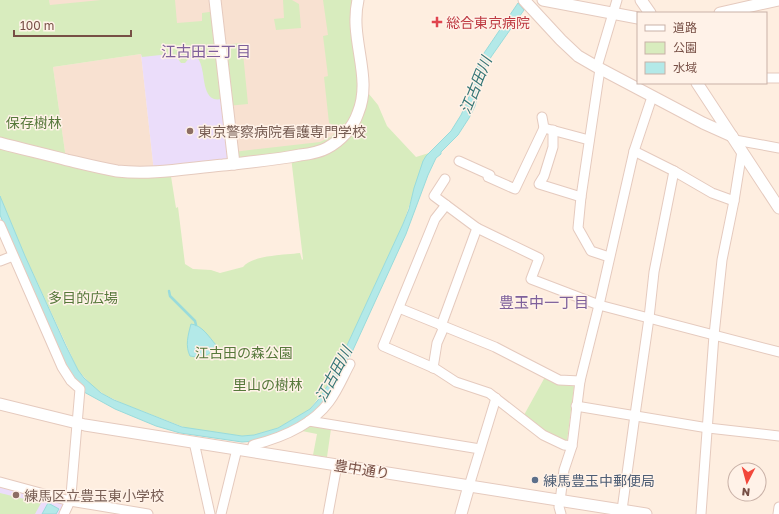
<svg xmlns="http://www.w3.org/2000/svg" width="779" height="514" font-family="'Golos Text','Noto Sans JP',sans-serif">
<rect width="100%" height="100%" fill="#feeee0"/>
<!-- residential -->
<g fill="#f8e1d1">
<polygon points="49,0 358,0 363,81 336,142 234,164 220,45 52,20"/>
<polygon points="141,54 154,172 66,159 53,67"/>
</g>
<!-- education -->
<g fill="#ebddfa">
<polygon points="220,45 234,164 154,172 141,54"/>
<polygon points="0,487 63,503 64,506 60,514 0,514"/>
</g>
<!-- green -->
<g fill="#d8ecbe">
<path d="M 0,0 L 49,0 L 50,5 L 101,0 L 175,0 L 177,23 L 202,21 L 202,13 L 216,11 L 220,45 L 242,43 L 248,104 L 227,106 L 226,98 C 223,99 217,100 214,99 C 200,93 207,67 196,56 L 191,56 L 185,63 L 181,63 L 175,55 L 170,54 L 142,57 L 141,54 L 53,67 L 66,159 L 85,164 L 170,170 L 176,208 L 178,207 L 185,264 L 193,269 L 211,270 L 220,273 L 243,267 C 252,255 285,255 300,253 L 302,260 L 303,259 L 291,157 L 234,164 L 233,152 L 320,142 L 332,136 L 339,128 L 329,123 L 324,77 L 328,76 L 323,36 L 328,35 L 323,0 L 358,0 L 364,88 L 378,105 L 387,126 L 416,157 L 429,153 L 426,156 L 403,224 L 343,354 L 328,385 L 310,409 L 278,428 L 254,435 L 242,436 L 186,428 L 124,404 L 105,395 L 92,386 L 78,370 L 25,256 L 0,196 Z"/>
<polygon points="283,0 292,0 299,4 301,28 276,30 274,19 284,18"/>
<path d="M 545,377 L 573,385 L 574,387 L 567,441 C 549,438 537,426 524,415 Z"/>
<polygon points="310,425 331,429 327,457 313,455 317,434 302,431"/>
<polygon points="0,493 41,503 35,514 0,514"/>
</g>
<!-- water -->
<g fill="#b3e9e8" stroke="#99dbdb">
<polygon points="518,3 524,10 491,57 483,72 475,106 469,118 458,135 441,152 441,154 436,158 428,175 406,234 342,374 324,404 295,426 256,441 242,442 180,433 156,426 115,409 84,392 62,362 0,215 0,196 25,256 66,346 78,370 84,378 101,393 114,400 182,427 242,436 254,435 278,428 310,409 318,400 328,385 343,354 403,224 409,209 414,188 423,161 426,156 451,131 461,115 468,100 474,75 482,56"/>
<path d="M 191,324 C 202,325 209,337 216,345 L 210,353 L 202,358 L 190,356 C 185,346 188,335 191,324 Z"/>
<polygon points="48,503 59,509 56,514 42,514"/>
</g>
<g fill="none" stroke-linecap="round" stroke-linejoin="round">
<!-- stream -->
<polyline stroke="#99dbdb" stroke-width="2.5" points="169,291 170,296 195,321 196,325"/>
<!-- minor casing -->
<g stroke="#e5cabe" stroke-width="11">
<g id="minor">
<polyline points="597,67 617,0"/>
<polyline points="600,69 581,197 578,228 591,251 609,257"/>
<polyline points="766,78 779,78"/>
<polyline points="542,117 544,128 589,140"/>
<polyline points="553,130 553,147 544,176 539,184 581,197"/>
<polyline points="735,140 779,148"/>
<polyline points="634,151 674,171 712,193 734,201"/>
<polyline points="459,161 490,175 488,177 515,189 544,128"/>
<polyline points="445,179 434,196 477,228 539,258 531,279 599,305 779,352"/>
<polyline points="446,205 435,219 383,346 436,369 456,382 489,393 543,435 564,445 572,446"/>
<polyline points="0,225 62,367 71,381 80,389 71,495 70,501 64,514"/>
<polyline points="0,261 13,256"/>
<polyline points="399,308 495,347 559,380 580,381"/>
<polyline points="441,326 477,228"/>
<polyline points="433,368 437,343 444,327"/>
<polyline points="576,406 708,428 779,436"/>
<polyline points="309,421 480,449"/>
<polyline points="194,442 210,514"/>
<path d="M 252,451 L 253,445 C 281,438 311,426 329,402 C 338,390 343,377 350,364"/>
<polyline points="0,482 70,501 148,514"/>
<polyline points="469,486 496,398"/>
<polyline points="622,510 635,415 649,318 654,272 674,171"/>
<polyline points="221,514 237,449"/>
<polyline points="328,514 337,465"/>
<polyline points="561,514 559,507 560,501 564,470 572,446 580,381 599,305 634,151 652,97"/>
<polyline points="701,514 714,335 722,260 734,201 742,151"/>
<polyline points="778,514 779,507"/>
</g>
</g>
<!-- tertiary casing -->
<g stroke="#e5cabe" stroke-width="13">
<g id="tertiary">
<polyline points="215,0 234,164"/>
<polyline points="524,0 561,40 578,56 597,67 703,123 732,136"/>
<polyline points="543,0 638,18"/>
<polyline points="641,0 650,13"/>
<polyline points="720,13 778,0"/>
<polyline points="697,83 779,208"/>
<path d="M 0,143 C 22,149 45,154 67,160 C 84,164 100,168 117,171 C 153,175 188,168 223,165 C 249,162 275,160 300,155 C 309,154 318,153 327,148 C 340,141 353,128 358,113 C 373,77 349,39 358,0"/>
<polyline points="0,404 85,425 646,514"/>
<polyline points="461,514 469,486"/>
</g>
</g>
<!-- minor -->
<use href="#minor" stroke="#fff" stroke-width="9"/>
<!-- tertiary -->
<use href="#tertiary" stroke="#fff" stroke-width="11"/>
</g>
<!-- markers -->
<path fill="#e0444e" stroke="#fff2e8" stroke-width="1.5" d="M435 16h4v4h4v4h-4v4h-4v-4h-4v-4h4z"/>
<g fill="#8d6e63" stroke="#fff2e8" stroke-width="1.5">
<circle cx="190" cy="131" r="4"/>
<circle cx="16" cy="495" r="4"/>
</g>
<circle fill="#5c6f8a" stroke="#fff2e8" stroke-width="1.5" cx="535" cy="480" r="4"/>
<g text-anchor="middle" dominant-baseline="central" stroke-width="3" stroke-linejoin="round" paint-order="stroke">
<!-- health labels -->
<g font-size="14" fill="#be3a42" stroke="#fff2e8" text-anchor="start">
<text x="446" y="22">総合東京病院</text>
</g>
<!-- park labels -->
<g font-size="14" fill="#56783a" stroke="#fff2e8">
<text x="34" y="122">保存樹林</text>
<text x="83" y="297">多目的広場</text>
<text x="244" y="352">江古田の森公園</text>
<text x="268" y="384">里山の樹林</text>
</g>
<!-- education labels -->
<g font-size="14" fill="#785e54" stroke="#fff2e8" text-anchor="start">
<text x="198" y="131">東京警察病院看護専門学校</text>
<text x="24" y="495">練馬区立豊玉東小学校</text>
</g>
<!-- street labels -->
<g font-size="14" fill="#774f45" stroke="#fff2e8">
<text transform="translate(362 469) rotate(9)">豊中通り</text>
</g>
<!-- service labels -->
<g font-size="14" fill="#4e5e75" stroke="#fff2e8" text-anchor="start">
<text x="543" y="480">練馬豊玉中郵便局</text>
</g>
<!-- neighbourhood labels -->
<g font-size="15" fill="#7e609b" stroke="#fff2e8">
<text x="206" y="51">江古田三丁目</text>
<text x="544" y="302">豊玉中一丁目</text>
</g>
<!-- water labels -->
<g font-size="15" font-style="italic" fill="#357676" stroke="#fff2e8">
<text transform="translate(475 85) rotate(-68)">江古田川</text>
<text transform="translate(333 374) rotate(-62)">江古田川</text>
</g>
</g>
<!-- legend -->
<rect x="637" y="12" width="130" height="72" fill="#fff2e8" stroke="#c9b1a7"/>
<rect x="645" y="25" width="20" height="6" fill="#ffffff" stroke="#c9b1a7"/>
<text x="673" y="32" font-size="12" fill="#774f45">道路</text>
<rect x="645" y="42" width="20" height="12" fill="#d8ecbe" stroke="#c9b1a7"/>
<text x="673" y="52" font-size="12" fill="#774f45">公園</text>
<rect x="645" y="62" width="20" height="12" fill="#b3e9e8" stroke="#c9b1a7"/>
<text x="673" y="72" font-size="12" fill="#774f45">水域</text>
<!-- north arrow -->
<g transform="translate(747 482) rotate(186)"><circle r="19" fill="#fff2e8" stroke="#c9b1a7"/>
<path d="M0-3L7 15L0 10L-7 15Z" fill="#f2483b"/>
<text y="-6" font-size="11" font-weight="bold" text-anchor="middle" fill="#774f45">N</text>
</g>
<!-- scale -->
<path d="M14 30v6h117v-6" fill="none" stroke="#774f45" stroke-width="2"/>
<text x="20" y="30" font-size="12" fill="#774f45" stroke="#fff2e8" stroke-width="3" paint-order="stroke">100 m</text>
</svg>
